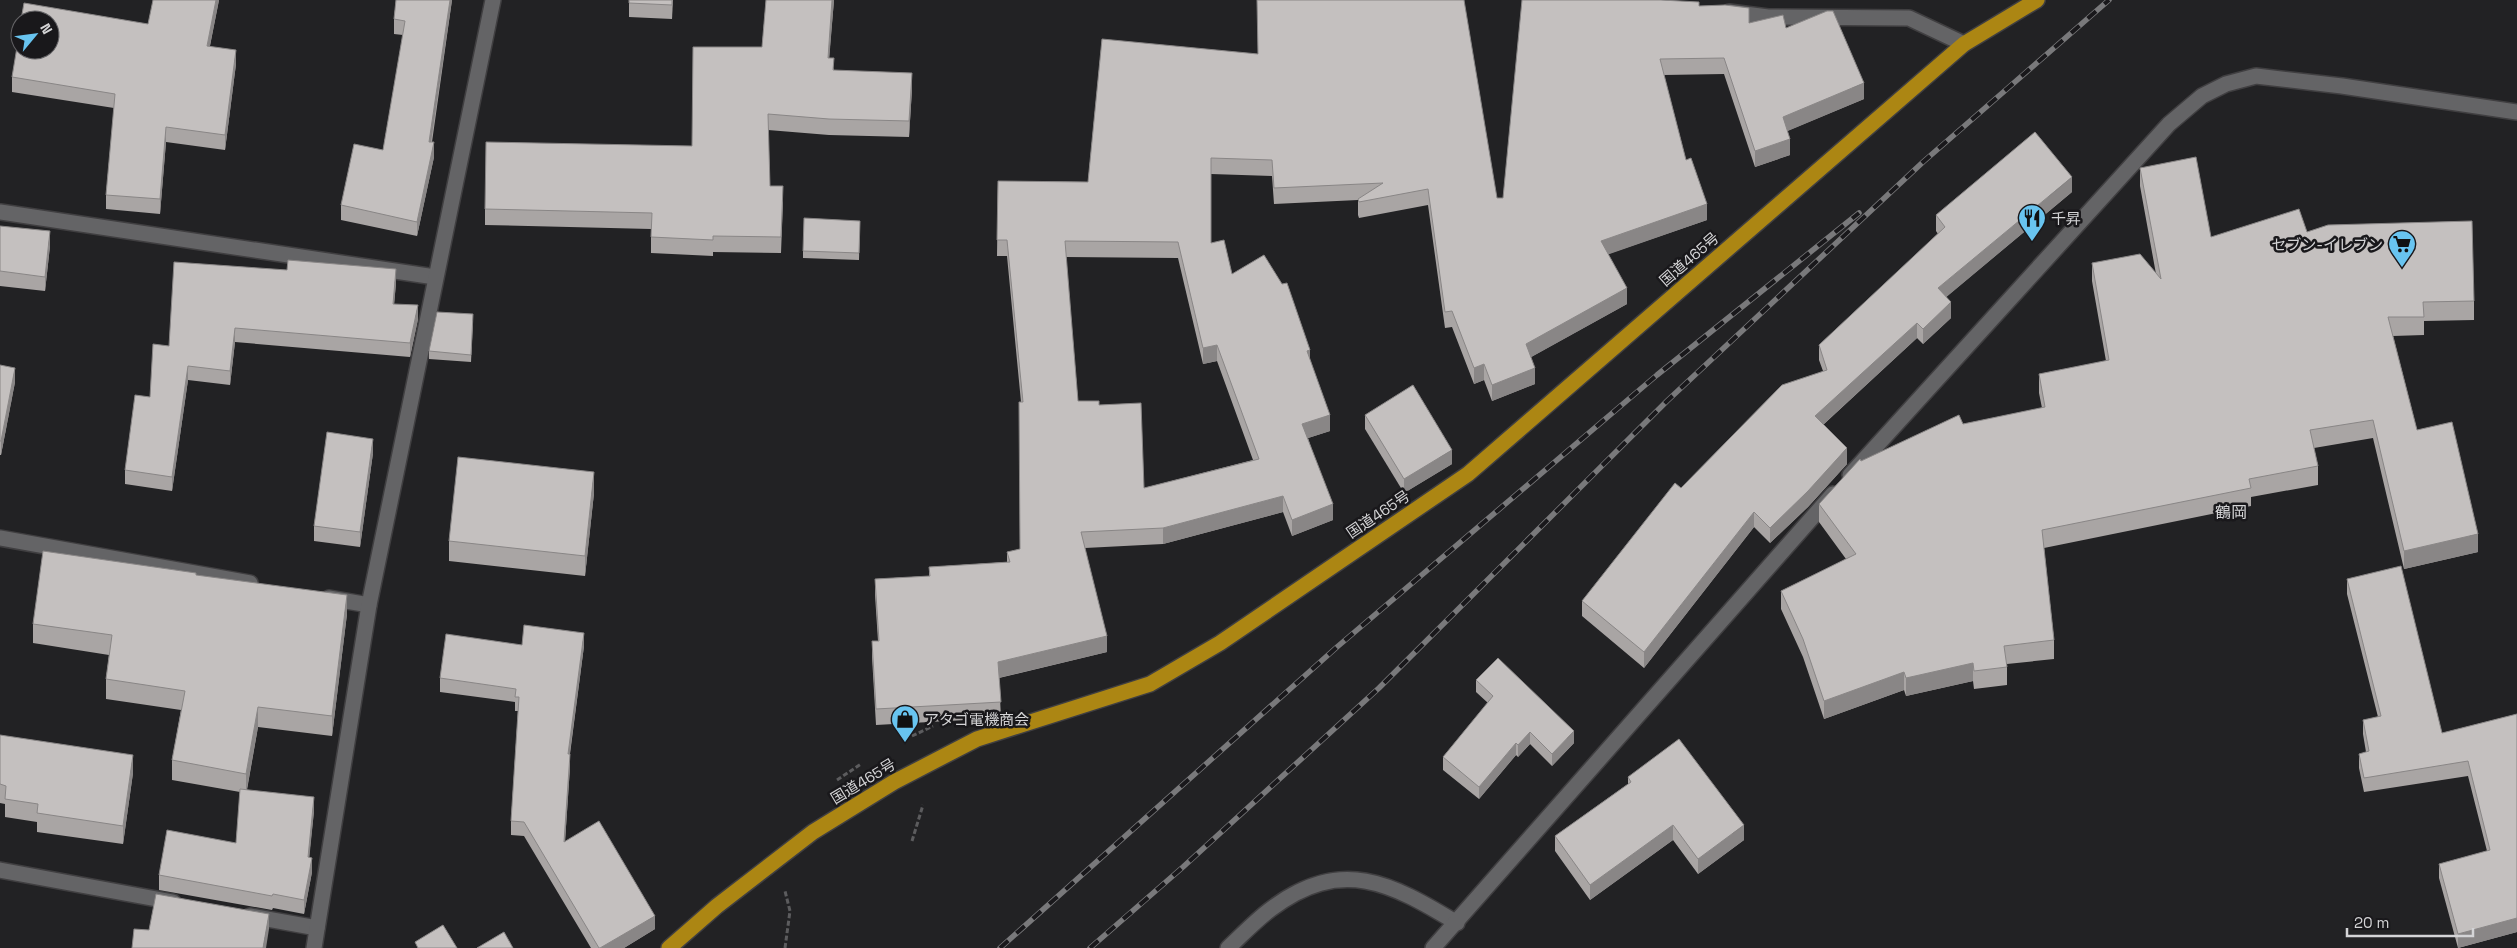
<svg xmlns="http://www.w3.org/2000/svg" width="2517" height="948" font-family="'Space Grotesk','Noto Sans JP',sans-serif">
<rect width="100%" height="100%" fill="#222224"/>
<g fill="none" stroke-linecap="round" stroke-linejoin="round">
<!-- lane casing -->
<g stroke="#403f41" stroke-width="18">
<path id="lane" d="M 1228,948 C 1242,935 1256,920 1271,909 C 1341,856 1391,883 1457,923"/>
</g>
<!-- street casing -->
<g stroke="#403f41" stroke-width="18">
<g id="street">
<polyline points="1729,12 1768,17 1909,18 1964,44"/>
<polyline points="0,212 435,277"/>
<polyline points="1850,475 2169,124 2202,96 2226,84 2256,76 2342,86 2517,112"/>
<polyline points="0,538 250,583"/>
<polyline points="329,598 369,605"/>
<polyline points="0,870 173,902"/>
<polyline points="250,916 317,928"/>
<polyline points="314,948 369,605 493,0"/>
<polyline points="1433,948 1833,494"/>
</g>
</g>
<!-- highway casing -->
<g stroke="#403f41" stroke-width="18">
<polyline id="highway" points="669,948 717,906 813,832 894,782 977,739 1150,684 1220,643 1468,474 1964,44 2037,0"/>
</g>
<!-- path -->
<g stroke="#5c5c5e" stroke-width="3" stroke-dasharray="5 2.5" stroke-linecap="butt">
<polyline points="912,736 933,726"/>
<polyline points="837,780 861,764"/>
<polyline points="912,841 923,805"/>
<polyline points="785,948 790,911 785,891"/>
</g>
<!-- lane -->
<use href="#lane" stroke="#646466" stroke-width="15"/>
<!-- street -->
<use href="#street" stroke="#646466" stroke-width="15"/>
<!-- highway -->
<use href="#highway" stroke="#ac8613" stroke-width="15"/>
<!-- rail casing -->
<g stroke="#79797b" stroke-width="5.5">
<g id="rail">
<polyline points="1000,948 1337,647 1657,375 1859,213"/>
<polyline points="1090,948 1183,867 1379,688 1667,401 1923,162 2109,0"/>
</g>
</g>
<!-- rail -->
<use href="#rail" stroke="#19181b" stroke-width="4" stroke-dasharray="11" stroke-linecap="butt"/>
</g>
<!-- wall -->
<g fill="#a9a5a4" fill-rule="evenodd">
<polygon points="219,0 210,46 236,64 225,150 166,142 160,214 106,209 106,195 114,108 12,92 12,77 148,24"/>
<polygon points="396,0 452,0 432,142 434,157 417,236 341,220 341,205 383,150 403,35 394,34 394,19"/>
<polygon points="629,0 673,0 672,19 629,17"/>
<polygon points="766,0 834,0 829,58 834,70 912,89 909,137 829,135 768,130 770,186 783,202 781,253 713,252 713,256 651,253 651,229 485,225 485,209 692,146 762,47"/>
<path d="M 1661,1 L 1699,6 L 1749,23 L 1786,28 L 1864,99 L 1787,131 L 1790,155 L 1755,167 L 1724,74 L 1664,75 L 1686,160 L 1707,220 L 1608,254 L 1627,304 L 1531,357 L 1535,384 L 1492,401 L 1484,380 L 1474,384 L 1452,327 L 1445,328 L 1428,205 L 1359,218 L 1358,215 L 1358,200 L 1274,204 L 1272,176 L 1211,174 L 1211,243 L 1232,274 L 1310,360 L 1330,431 L 1308,438 L 1333,520 L 1292,536 L 1283,512 L 1163,544 L 1085,548 L 1107,652 L 999,678 L 1001,718 L 876,725 L 872,657 L 872,641 L 878,641 L 875,595 L 875,579 L 929,576 L 929,567 L 1007,562 L 1007,552 L 1020,549 L 1021,402 L 1007,256 L 997,256 L 998,181 L 1088,182 L 1102,39 L 1497,198 L 1503,198 ZM 1066,257 L 1178,258 L 1203,364 L 1217,361 L 1253,460 L 1144,488 L 1099,405 L 1078,401 Z"/>
<polygon points="2140,168 2211,237 2307,232 2474,301 2474,320 2424,321 2424,335 2393,336 2417,430 2478,552 2404,569 2373,438 2314,448 2318,466 2318,485 2251,497 2251,506 2044,548 2054,640 2054,659 2007,664 2007,685 1974,689 1973,681 1906,696 1904,690 1824,719 1803,657 1781,609 1781,591 1846,559 1819,522 1819,504 1861,461 1963,424 2042,408 2039,393 2039,374 2106,361 2092,281 2092,263 2156,274 2140,186"/>
<polygon points="2072,192 1946,297 1951,318 1923,344 1917,338 1823,425 1847,464 1808,507 1770,543 1754,527 1644,668 1582,616 1582,601 1681,488 1823,371 1819,360 1819,345 1938,234 1936,231 1936,215"/>
<polygon points="860,221 859,260 803,258 803,251"/>
<polygon points="0,226 50,246 45,291 0,286"/>
<polygon points="396,283 394,304 418,319 410,357 235,342 230,385 188,380 172,491 125,484 125,470 150,397 169,346"/>
<polygon points="473,321 471,362 429,359 429,351"/>
<polygon points="0,365 15,382 1,455 0,455"/>
<polygon points="1365,415 1452,464 1404,493 1365,429"/>
<polygon points="373,453 360,547 314,541 314,526"/>
<polygon points="594,493 585,576 449,561 449,541"/>
<polygon points="196,575 347,614 332,736 258,727 247,790 314,811 309,857 312,872 304,914 273,908 272,910 159,890 159,875 236,843 240,792 172,780 172,760 181,710 106,699 106,679 109,655 33,643 33,624"/>
<polygon points="2347,579 2442,733 2517,714 2517,932 2458,948 2439,878 2439,864 2487,851 2468,776 2364,792 2359,768 2359,754 2366,752 2363,734 2363,720 2378,717 2347,594"/>
<polygon points="522,645 584,646 570,754 570,767 565,842 655,929 624,948 591,948 524,836 511,835 511,821 518,711 515,711 515,702 440,692 440,678"/>
<polygon points="1476,680 1574,743 1552,766 1530,744 1518,757 1516,755 1479,799 1443,770 1443,757 1488,703 1476,692"/>
<polygon points="0,735 133,773 123,844 37,832 37,822 5,817 5,804 0,803"/>
<polygon points="1628,777 1744,840 1698,874 1673,840 1590,900 1555,851 1555,836 1628,784"/>
</g>
<!-- shaded-wall -->
<g fill="#898686">
<polygon points="216,0 219,0 207,60 207,46"/>
<polygon points="450,0 452,0 429,156 429,142"/>
<polygon points="832,0 834,0 828,74 828,58"/>
<polygon points="236,50 236,64 225,150 225,135"/>
<polygon points="912,73 912,89 909,137 909,121"/>
<polygon points="1864,83 1864,99 1783,133 1783,117"/>
<polygon points="166,127 166,142 160,214 160,199"/>
<polygon points="1790,139 1790,155 1755,167 1755,151"/>
<polygon points="434,142 434,157 417,236 417,222"/>
<polygon points="2072,177 2072,192 1938,304 1938,288"/>
<polygon points="1707,204 1707,220 1601,257 1601,241"/>
<polygon points="50,231 50,246 45,291 45,277"/>
<polygon points="396,269 396,283 393,318 393,304"/>
<polygon points="1627,288 1627,304 1526,360 1526,344"/>
<polygon points="1951,302 1951,318 1923,344 1923,329"/>
<polygon points="418,305 418,319 410,357 410,343"/>
<polygon points="1917,323 1917,338 1815,432 1815,416"/>
<polygon points="235,328 235,342 230,385 230,371"/>
<polygon points="1217,345 1217,361 1203,364 1203,348"/>
<polygon points="1310,350 1310,366 1307,351"/>
<polygon points="1484,364 1484,380 1474,384 1474,368"/>
<polygon points="188,366 188,380 172,491 172,477"/>
<polygon points="15,368 15,382 1,455 1,441"/>
<polygon points="1535,368 1535,384 1492,401 1492,385"/>
<polygon points="1330,415 1330,431 1302,440 1302,424"/>
<polygon points="373,439 373,453 360,547 360,532"/>
<polygon points="1847,448 1847,464 1808,507 1770,543 1770,528"/>
<polygon points="1452,450 1452,464 1404,493 1404,479"/>
<polygon points="594,472 594,493 585,576 585,556"/>
<polygon points="1283,496 1283,512 1163,544 1163,528"/>
<polygon points="1333,504 1333,520 1292,536 1292,520"/>
<polygon points="1754,512 1754,527 1644,668 1644,652"/>
<polygon points="2478,534 2478,552 2404,569 2404,551"/>
<polygon points="347,595 347,614 332,736 332,716"/>
<polygon points="584,633 584,646 568,767 568,754"/>
<polygon points="1107,636 1107,652 998,678 998,662"/>
<polygon points="1973,663 1973,681 1906,696 1906,678"/>
<polygon points="1904,672 1904,690 1824,719 1824,701"/>
<polygon points="258,707 258,727 246,794 246,774"/>
<polygon points="1574,731 1574,743 1552,766 1552,754"/>
<polygon points="1530,732 1530,744 1518,757 1518,745"/>
<polygon points="1516,743 1516,755 1479,799 1479,787"/>
<polygon points="570,754 570,767 564,856 564,842"/>
<polygon points="133,755 133,773 123,844 123,826"/>
<polygon points="314,797 314,811 308,871 308,857"/>
<polygon points="1673,825 1673,840 1590,900 1590,885"/>
<polygon points="1744,825 1744,840 1698,874 1698,859"/>
<polygon points="312,858 312,872 304,914 304,900"/>
<polygon points="269,914 269,929 266,948 263,948"/>
<polygon points="655,916 655,929 624,948 600,948"/>
<polygon points="2517,918 2517,932 2458,948 2458,934"/>
</g>
<!-- building -->
<g fill="#c4c0bf" stroke="#898686" fill-rule="evenodd">
<polygon points="153,0 216,0 207,46 236,50 225,135 166,127 160,199 106,195 115,94 12,77 20,29 20,50 50,50 50,20 21,20 24,3 148,24"/>
<polygon points="396,0 450,0 429,142 434,142 417,222 341,205 354,144 383,150 405,21 394,19"/>
<polygon points="629,0 672,0 672,5 629,3"/>
<polygon points="766,0 832,0 828,58 834,58 833,70 912,73 909,121 829,119 768,114 770,186 783,186 781,237 713,236 713,240 651,237 652,213 485,209 486,142 692,146 693,47 762,47"/>
<path d="M 1257,0 L 1464,0 L 1497,198 L 1503,198 L 1522,0 L 1661,0 L 1699,2 L 1699,6 L 1725,5 L 1749,8 L 1749,23 L 1783,15 L 1786,28 L 1827,11 L 1833,11 L 1864,83 L 1783,117 L 1790,139 L 1755,151 L 1724,58 L 1660,59 L 1686,160 L 1691,158 L 1707,204 L 1601,241 L 1627,288 L 1526,344 L 1535,368 L 1492,385 L 1484,364 L 1474,368 L 1452,311 L 1445,312 L 1428,189 L 1359,202 L 1358,199 L 1383,183 L 1274,188 L 1272,160 L 1211,158 L 1211,243 L 1224,240 L 1232,274 L 1264,255 L 1282,284 L 1287,283 L 1310,350 L 1307,351 L 1330,415 L 1302,424 L 1333,504 L 1292,520 L 1283,496 L 1163,528 L 1081,532 L 1107,636 L 998,662 L 1001,702 L 876,709 L 872,641 L 879,641 L 875,579 L 930,576 L 929,567 L 1010,562 L 1007,552 L 1020,549 L 1019,402 L 1023,402 L 1007,240 L 997,240 L 998,181 L 1088,182 L 1102,39 L 1258,54 ZM 1065,241 L 1178,242 L 1203,348 L 1217,345 L 1259,459 L 1144,488 L 1141,403 L 1099,405 L 1099,401 L 1078,401 Z"/>
<polygon points="2035,132 2072,177 1938,288 1951,302 1923,329 1917,323 1815,416 1847,448 1808,491 1770,528 1754,512 1644,652 1582,601 1675,483 1681,488 1782,385 1827,370 1819,345 1945,227 1936,215"/>
<polygon points="2196,157 2211,237 2299,209 2307,232 2328,225 2472,221 2474,301 2423,302 2424,317 2388,317 2417,430 2452,422 2478,534 2404,551 2373,420 2310,430 2318,466 2249,479 2251,488 2042,530 2054,640 2004,646 2007,667 1974,671 1973,663 1906,678 1904,672 1824,701 1803,639 1781,591 1856,554 1819,504 1860,459 1861,461 1959,415 1963,424 2045,407 2039,374 2109,360 2092,263 2140,254 2161,279 2140,168"/>
<polygon points="804,218 860,221 859,253 803,251"/>
<polygon points="0,226 50,231 45,277 0,271"/>
<polygon points="288,260 396,269 393,304 418,305 410,343 235,328 230,371 188,366 172,477 125,470 135,395 150,397 153,344 169,346 174,262 287,270"/>
<polygon points="437,312 473,314 471,355 429,351"/>
<polygon points="0,365 15,368 1,441 0,441"/>
<polygon points="1413,385 1452,450 1404,479 1365,415"/>
<polygon points="327,432 373,439 360,532 314,526"/>
<polygon points="458,457 594,472 585,556 449,541"/>
<polygon points="43,551 196,573 196,575 347,595 332,716 258,707 246,774 172,760 185,691 106,679 112,635 33,624"/>
<polygon points="2401,566 2442,733 2517,714 2517,918 2458,934 2439,864 2490,850 2468,761 2364,778 2359,754 2369,751 2363,720 2381,716 2347,579"/>
<polygon points="524,625 584,633 568,754 570,754 564,842 599,821 655,916 600,948 599,948 524,822 511,821 519,697 515,697 516,689 440,678 446,634 522,645"/>
<polygon points="1498,658 1574,731 1552,754 1530,732 1518,745 1516,743 1479,787 1443,757 1493,696 1476,680"/>
<polygon points="0,735 133,755 123,826 37,813 38,804 5,799 6,786 0,784"/>
<polygon points="1679,739 1744,825 1698,859 1673,825 1590,885 1555,836 1631,782 1628,777"/>
<polygon points="240,789 314,797 308,857 312,858 304,900 273,894 272,896 159,875 167,830 236,843"/>
<polygon points="156,894 269,914 263,948 132,948 134,929 149,930"/>
<polygon points="443,925 457,948 418,948 415,942"/>
<polygon points="504,932 513,948 477,948"/>
</g>
<!-- icons -->
<defs>
<g id="restaurant-pin" transform="scale(1.4375)"><path d="M0 17L-7.5 6A9.5 9.5 0 1 1 7.5 6Z" fill="#68c4f0" stroke="#19181b"/><path d="M-5-6h1v4h1v-4h1v4h1v-4h1v5L-1.5 .5V6h-2V.5L-5-1ZM5-6V6H3V1.5H1.5Q1.5-4 5-6Z" fill="#111"/></g>
<g id="supermarket-pin" transform="scale(1.4375)"><path d="M0 17L-7.5 6A9.5 9.5 0 1 1 7.5 6Z" fill="#68c4f0" stroke="#19181b"/><path d="M-6-5.5h2.5l.6 2H6L4.5 2H-2.5L-4.4-4H-6ZM-1.5 3.2a1.3 1.3 0 1 0 .1 0ZM3 3.2a1.3 1.3 0 1 0 .1 0Z" fill="#111"/></g>
<g id="shop-pin" transform="scale(1.4375)"><path d="M0 17L-7.5 6A9.5 9.5 0 1 1 7.5 6Z" fill="#68c4f0" stroke="#19181b"/><path d="M-5-2.5h2.3a2.7 3.5 0 0 1 5.4 0H5L5.5 6h-11ZM-1.5-2.5h3a1.5 2.3 0 0 0-3 0Z" fill="#111"/></g>
</defs>
<g fill-rule="evenodd">
<use href="#restaurant-pin" x="2032" y="218"/>
<use href="#supermarket-pin" x="2402" y="244"/>
<use href="#shop-pin" x="905" y="719"/>
</g>
<g text-anchor="middle" dominant-baseline="central" stroke-width="5" stroke-linejoin="round" paint-order="stroke">
<!-- poi labels -->
<g font-size="15" fill="#d4d4d6" stroke="#19181b" text-anchor="start">
<text x="2051" y="218">千昇</text>
<text x="2383" y="244" text-anchor="end">セブン-イレブン</text>
<text x="924" y="719">アタゴ電機商会</text>
</g>
<!-- street labels -->
<g font-size="15" fill="#d4d4d6" stroke="#19181b">
<text transform="translate(1689 259) rotate(-41)">国道465号</text>
<text transform="translate(1378 514) rotate(-34)">国道465号</text>
<text transform="translate(863 781) rotate(-31)">国道465号</text>
</g>
<!-- neighbourhood labels -->
<g font-size="16" fill="#d4d4d6" stroke="#19181b">
<text x="2231" y="512">鶴岡</text>
</g>
</g>
<!-- north arrow -->
<g transform="translate(35 35) rotate(61)"><circle r="24" fill="#19181b" stroke="#646366"/>
<path d="M0-4L9 19L0 12L-9 19Z" fill="#68c4f0"/>
<text y="-8" font-size="14" font-weight="bold" text-anchor="middle" fill="#d4d4d6">N</text>
</g>
<!-- scale -->
<path d="M2347 928v8h126v-8" fill="none" stroke="#d4d4d6" stroke-width="2.5"/>
<text x="2354" y="928" font-size="15" fill="#d4d4d6" stroke="#19181b" stroke-width="4" paint-order="stroke">20 m</text>
</svg>
